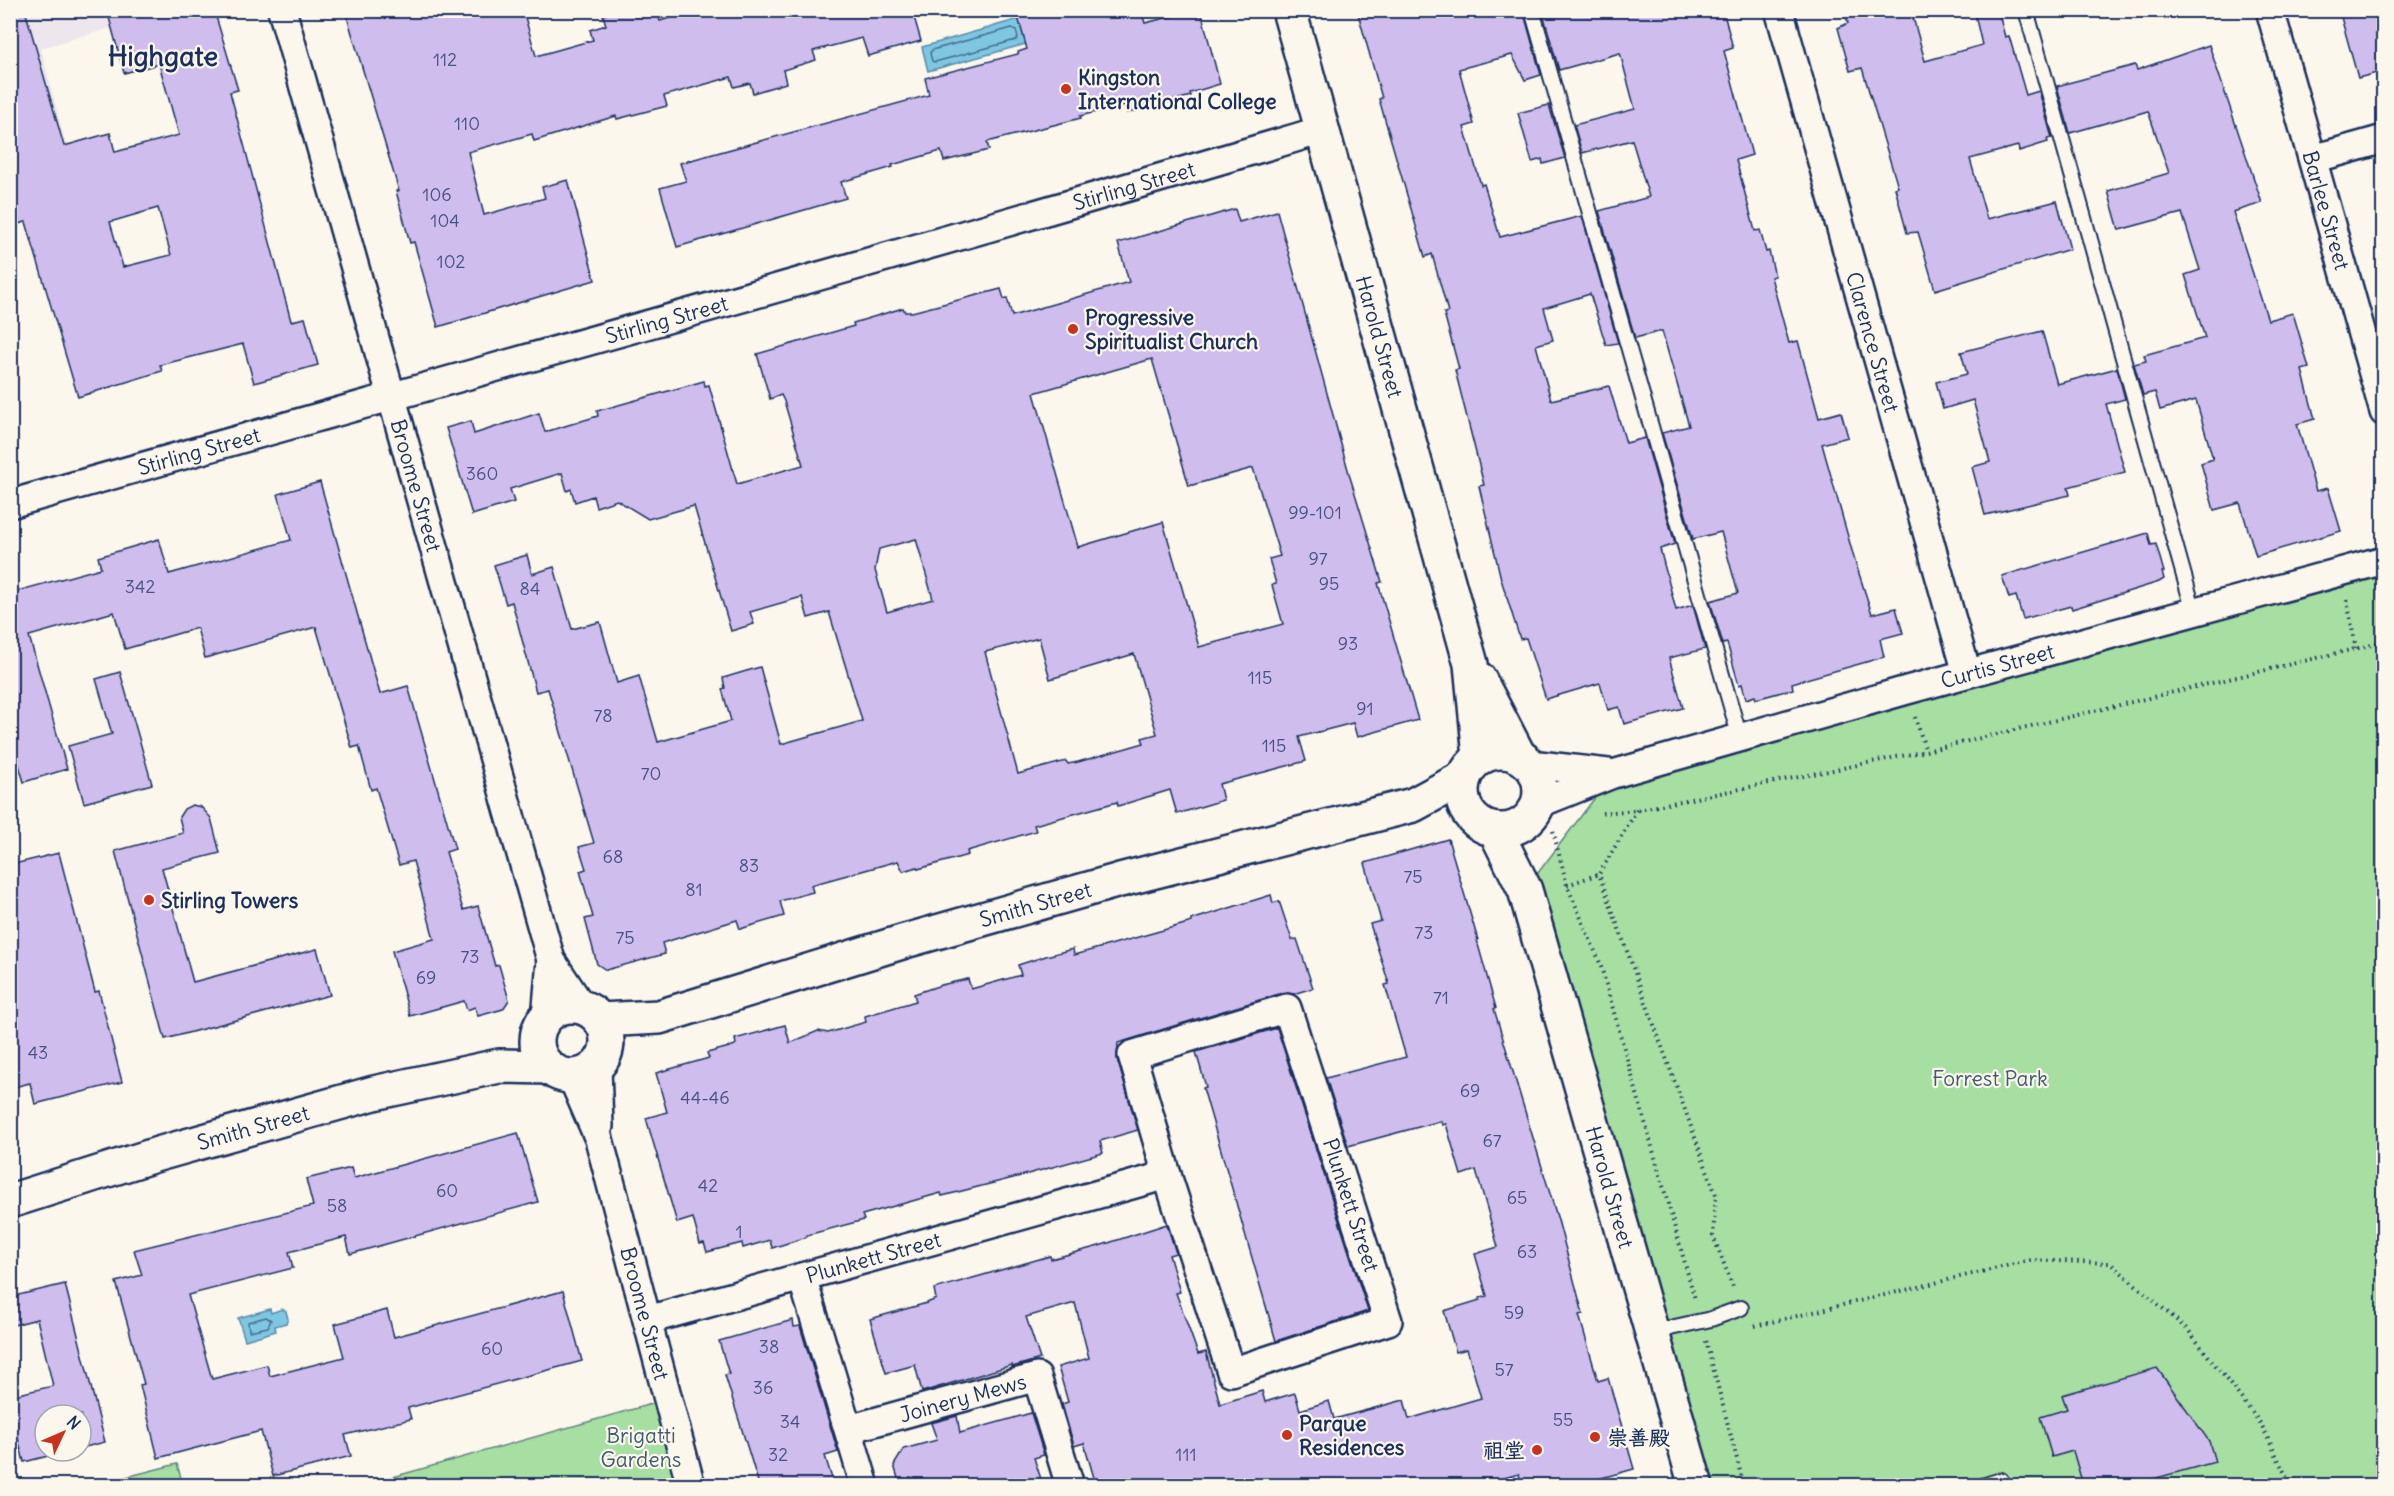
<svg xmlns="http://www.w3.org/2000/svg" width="2394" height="1496" font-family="Delius,'LXGW WenKai TC',sans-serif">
<rect width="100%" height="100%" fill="#fbf7ec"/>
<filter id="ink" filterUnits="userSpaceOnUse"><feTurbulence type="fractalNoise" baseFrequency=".0167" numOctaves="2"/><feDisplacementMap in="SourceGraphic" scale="12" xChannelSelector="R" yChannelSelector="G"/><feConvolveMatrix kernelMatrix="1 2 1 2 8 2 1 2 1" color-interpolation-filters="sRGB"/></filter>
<g filter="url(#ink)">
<!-- built -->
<polygon fill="#eee6ed" points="11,11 170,11 41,48 65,141 11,157"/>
<!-- green -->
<g fill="#a7dea2" stroke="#618680" stroke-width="1.5">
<polygon points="2383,560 2383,1485 1696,1485 1525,890 1613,774"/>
<polygon points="669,1399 691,1486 361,1486"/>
<polygon points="177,1464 183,1485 95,1485"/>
</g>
<!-- water -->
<g fill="#7fc7e0" stroke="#578aac" stroke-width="1.5">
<polygon points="1019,19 1026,44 928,71 922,47"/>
<polygon points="270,1309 271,1313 282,1309 286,1311 288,1319 286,1323 275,1326 276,1331 245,1340 238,1318"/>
</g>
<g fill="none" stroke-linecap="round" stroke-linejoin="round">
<!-- shore -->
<g stroke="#436c92" stroke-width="1.5">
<polygon points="1012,28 1016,30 1018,38 1016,40 935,62 932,61 930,53 932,50"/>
<polygon points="266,1317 271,1320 268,1327 249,1331 248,1322"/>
</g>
</g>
<!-- building -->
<g fill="#cfbdee" stroke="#1b2f5e" stroke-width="1.5" fill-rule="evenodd">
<path d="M 10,10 L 25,10 L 64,146 L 110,133 L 115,152 L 179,135 L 159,64 L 124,73 L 107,10 L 214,10 L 238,90 L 230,92 L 291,321 L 305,318 L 318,365 L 254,383 L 243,344 L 160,365 L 162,371 L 78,397 L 26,222 L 10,226 ZM 158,208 L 171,255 L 123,267 L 110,222 Z"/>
<polygon points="345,10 523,10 536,56 593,40 590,30 606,25 603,15 618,10 640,10 642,17 657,12 660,21 695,10 912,10 921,41 868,56 862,38 813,51 816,60 783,70 786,83 753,93 750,83 734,87 731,77 664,96 667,106 617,119 616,116 534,141 532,134 468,152 484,215 545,198 542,187 568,180 595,280 438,327 414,242 410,243 396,191 399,191"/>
<polygon points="1016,10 1141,10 1145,23 1198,10 1199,16 1202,15 1220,84 1190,93 1191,96 1127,113 1124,105 1080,116 1081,118 987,142 989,150 944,161 941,151 892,165 893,167 841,182 846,198 677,247 660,188 686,181 680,163 929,95 925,78 1018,54 1018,52 1027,49"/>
<polygon points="1357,10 1443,10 1445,18 1471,10 1523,10 1541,75 1525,80 1512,55 1459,69 1474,124 1464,127 1481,185 1484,184 1500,237 1582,216 1618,343 1606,345 1590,294 1544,308 1553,340 1536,345 1551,400 1609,386 1626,443 1645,438 1675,544 1660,549 1676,610 1693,605 1705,649 1669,658 1683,708 1624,724 1619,707 1608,710 1600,683 1546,699 1526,638 1520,639 1501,579 1479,486 1484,485 1455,370 1459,369 1444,313 1448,312 1432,254 1425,257 1379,99 1382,98"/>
<polygon points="1542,10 1723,10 1733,48 1724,51 1752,155 1736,160 1755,231 1760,230 1766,252 1769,251 1775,276 1771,277 1789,343 1798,341 1819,418 1841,412 1848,437 1822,444 1854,558 1872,614 1896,608 1903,633 1880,639 1884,657 1792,683 1793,689 1756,699 1755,696 1746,699 1742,684 1739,685 1727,643 1723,644 1710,601 1738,593 1721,532 1693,539 1662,433 1689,426 1662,331 1635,338 1599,211 1649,197 1632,140 1582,153 1574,125 1635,109 1620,53 1559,70"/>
<polygon points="1844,10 1911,10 1925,61 1982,45 1974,10 1998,10 2005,37 2009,36 2026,95 2039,91 2052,138 2047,139 2048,142 2019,151 2018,146 1970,159 1987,219 2057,201 2070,249 1935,290 1918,232 1907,233 1895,188 1898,187 1862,68 1850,71 1838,28 1848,23"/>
<polygon points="2339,10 2384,10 2384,71 2358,78"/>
<polygon points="2209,45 2262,203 2233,212 2268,320 2293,313 2309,368 2302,370 2315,419 2297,424 2316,491 2328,488 2341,531 2256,556 2240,503 2214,510 2201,463 2213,459 2196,400 2160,410 2155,392 2143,395 2134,364 2146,361 2144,355 2205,338 2185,275 2200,270 2182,213 2119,230 2108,191 2169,173 2148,111 2070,133 2057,86 2135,65 2137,70"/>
<polygon points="1549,105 1565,158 1543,164 1542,159 1532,162 1518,113"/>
<path d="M 1235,209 L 1239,222 L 1277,211 L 1350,477 L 1382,582 L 1378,583 L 1418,720 L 1357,737 L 1353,723 L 1299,737 L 1306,761 L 1219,784 L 1223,800 L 1177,814 L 1170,790 L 1118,806 L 1117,802 L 1034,825 L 1036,831 L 967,851 L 968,855 L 918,869 L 917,867 L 903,871 L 898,861 L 811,885 L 813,892 L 780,901 L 784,916 L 740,929 L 737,920 L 662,943 L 665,954 L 606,970 L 597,964 L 585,919 L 593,917 L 580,871 L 586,869 L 579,847 L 594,843 L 548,689 L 536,692 L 512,602 L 506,604 L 494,565 L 527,555 L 532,574 L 554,567 L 572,629 L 600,622 L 617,683 L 639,676 L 658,742 L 731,721 L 722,689 L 725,688 L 723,678 L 760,667 L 781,744 L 862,721 L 861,717 L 829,612 L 808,618 L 802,597 L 750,612 L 754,624 L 731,631 L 694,506 L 648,519 L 617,500 L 596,507 L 593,496 L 575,502 L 571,489 L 567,491 L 562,473 L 510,489 L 514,502 L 472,515 L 446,428 L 471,421 L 474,434 L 539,413 L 545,432 L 598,416 L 597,411 L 704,381 L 705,386 L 709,385 L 737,484 L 803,465 L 784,401 L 781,395 L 770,399 L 757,354 L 854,326 L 853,323 L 903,308 L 905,312 L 912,312 L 1001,289 L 1004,299 L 1007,298 L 1012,316 L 1129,282 L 1118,243 ZM 1152,359 L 1189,486 L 1253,468 L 1280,556 L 1269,559 L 1276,584 L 1272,585 L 1283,624 L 1199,647 L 1163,522 L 1078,547 L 1034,393 ZM 916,539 L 933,599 L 887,612 L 875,570 L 879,549 ZM 1039,638 L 1050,679 L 1134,654 L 1157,734 L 1142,738 L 1144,743 L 1078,762 L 1068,764 L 1066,761 L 1018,774 L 985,652 Z"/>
<polygon points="2042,331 2057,384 2117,368 2125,399 2106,404 2125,472 2068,487 2070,495 1985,515 1972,467 1990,462 1973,400 1943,409 1936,382 1967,374 1961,352"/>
<polygon points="320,482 380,694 408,686 455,849 446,852 463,910 478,906 495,966 499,965 509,1000 503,1009 478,1016 475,1007 467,1010 464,1001 410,1016 392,951 434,939 413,861 399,865 376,788 371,790 359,746 352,748 316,627 205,658 197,628 125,649 114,612 29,636 67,769 24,782 10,735 10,593 101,568 98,557 159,539 169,574 291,540 278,494"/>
<polygon points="2148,533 2151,545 2156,544 2164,572 2162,572 2164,579 2159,582 2072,609 2071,606 2023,619 2016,596 2009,598 2002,576"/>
<polygon points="120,672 152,784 84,803 68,746 112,734 96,679"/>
<polygon points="192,805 201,807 211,818 220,853 162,868 193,982 317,949 330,995 165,1039 115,851 183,833 179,817 184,809"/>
<polygon points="1448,839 1478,940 1477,941 1496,1008 1494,1009 1558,1220 1583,1314 1579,1315 1598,1381 1608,1378 1634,1469 1576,1485 1522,1485 1519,1474 1479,1485 1096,1485 1084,1443 1074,1446 1062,1404 1068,1402 1058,1367 1089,1358 1075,1303 1026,1317 1040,1359 1012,1367 1012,1365 922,1392 915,1365 886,1373 870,1319 927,1303 936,1299 934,1289 1050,1256 1051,1259 1099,1246 1167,1224 1176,1253 1169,1255 1180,1292 1176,1293 1198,1354 1206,1352 1220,1404 1262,1391 1265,1402 1295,1393 1300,1410 1329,1401 1334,1419 1404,1400 1409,1419 1481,1398 1467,1349 1456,1352 1444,1311 1480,1300 1480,1298 1487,1296 1475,1254 1498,1247 1476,1170 1461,1175 1446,1124 1442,1125 1441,1121 1348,1146 1326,1078 1406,1057 1385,985 1389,984 1370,924 1381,921 1365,863"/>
<polygon points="59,853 95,992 99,991 122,1082 35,1104 30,1083 10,1088 10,865"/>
<polygon points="1271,895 1273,903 1279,901 1292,940 1297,939 1313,988 1293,994 1282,993 1118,1043 1117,1059 1138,1130 1100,1141 1103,1153 1017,1177 942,1196 941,1193 862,1215 864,1220 807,1235 807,1237 772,1248 770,1240 743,1248 742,1243 707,1252 704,1243 700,1244 693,1218 677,1223 646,1118 667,1112 656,1073 709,1058 707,1053 733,1046 736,1044 735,1039 785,1025 790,1043 818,1031 828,1033 866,1022 865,1016 916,1001 914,994 941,985 968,979 971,989 1021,975 1018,965 1046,956 1073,949 1074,955 1192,922 1191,920"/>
<polygon points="1277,1028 1368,1311 1276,1341 1203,1088 1206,1087 1196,1052"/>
<polygon points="518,1133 538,1202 350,1254 346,1237 289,1252 293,1268 188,1295 212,1379 267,1365 270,1376 344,1357 335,1324 387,1310 394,1337 563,1291 582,1361 408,1408 411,1419 345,1435 351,1456 273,1476 261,1431 158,1458 140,1385 144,1384 116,1282 142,1275 134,1250 313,1206 306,1179 351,1168 354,1178"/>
<polygon points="65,1284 105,1442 81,1448 81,1415 45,1415 45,1451 68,1451 24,1462 10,1407 10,1396 53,1386 37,1319 10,1326 10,1297"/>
<polygon points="793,1320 794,1327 800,1326 838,1452 825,1456 834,1485 759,1485 725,1375 729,1374 719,1341"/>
<polygon points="2157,1368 2209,1441 2215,1462 2131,1485 2083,1485 2073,1451 2052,1457 2040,1417 2067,1409 2062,1395"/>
<polygon points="1031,1413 1044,1455 1034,1458 1043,1485 900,1485 894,1465 904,1449 937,1440 931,1423 957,1416 960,1433"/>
</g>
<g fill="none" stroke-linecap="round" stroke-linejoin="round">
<!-- service casing -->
<g stroke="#1b2f5e" stroke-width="18">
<g id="service">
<polyline points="1532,10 1740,738"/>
<polyline points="2026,10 2194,612"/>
<polyline points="1652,1332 1711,1319 1741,1308"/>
<polyline points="1982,1486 2001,1480"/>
</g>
</g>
<!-- minor casing -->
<g stroke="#1b2f5e" stroke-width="32">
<g id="minor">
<path id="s1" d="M 282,10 L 551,960 L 582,1007"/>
<path id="s2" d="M 1779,10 L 1967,673"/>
<path id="s3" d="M 2270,10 L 2384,412"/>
<polyline points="2313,159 2384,139"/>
<path id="s4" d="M 10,504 C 448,380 886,260 1322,130"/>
<polyline points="1530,764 1608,773"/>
<path id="s5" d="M 1538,804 L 1613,774 L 1907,690 L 2384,560"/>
<polygon points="1287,1008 1388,1321 1231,1372 1167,1175 1132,1055"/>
<polyline points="546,1018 551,960"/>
<polyline points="597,1067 599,1126"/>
<path id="s6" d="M 572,1077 L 599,1139 L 691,1486"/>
<polyline points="802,1277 865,1486"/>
<path id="s7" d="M 648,1320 L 1167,1175"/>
<path id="s8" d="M 849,1429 L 1037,1377 L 1070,1486"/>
</g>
</g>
<!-- tertiary casing -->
<g stroke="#1b2f5e" stroke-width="38">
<g id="tertiary">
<path id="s9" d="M 1289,10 L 1471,664 L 1480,757"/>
<polyline points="1479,679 1519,756"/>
<circle cx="1501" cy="791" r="39"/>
<path id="s10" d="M 1495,830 L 1525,890 L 1696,1486"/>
<circle cx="572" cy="1041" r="35"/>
<path id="s11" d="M 600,1020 L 659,1017 L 905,941 L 1120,880 L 1413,805 L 1463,778"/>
<path id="s12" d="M 10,1201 L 158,1154 L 374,1093 L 499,1066 L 549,1067"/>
</g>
</g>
<!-- path -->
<g stroke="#1b2f5e" stroke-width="4" stroke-dasharray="1.5 4.5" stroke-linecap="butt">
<polyline points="2347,600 2356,649"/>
<polyline points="1915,717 1926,751"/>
<polyline points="1637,810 1599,874 1716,1195 1713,1236 1733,1287"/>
<polyline points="1602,813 1637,810 1926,751 2384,642"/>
<polyline points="1553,831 1567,885 1600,963 1695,1299"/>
<polyline points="1567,885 1599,874"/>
<polyline points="1755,1326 2031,1260 2110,1263 2188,1330 2261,1424 2291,1486"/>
<polyline points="1706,1341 1744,1486"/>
</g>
<!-- service -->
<use href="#service" stroke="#fbf7ec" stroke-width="14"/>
<!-- minor -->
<use href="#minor" stroke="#fbf7ec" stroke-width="27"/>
<!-- tertiary -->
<use href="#tertiary" stroke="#fbf7ec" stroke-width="33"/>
</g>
</g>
<!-- markers -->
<g fill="#c8321e" stroke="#fbf7ec" stroke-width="2">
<circle cx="1066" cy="89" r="6"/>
<circle cx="1073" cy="329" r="6"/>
<circle cx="149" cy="900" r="6"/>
<circle cx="1287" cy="1435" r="6"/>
<circle cx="1595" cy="1437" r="6"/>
<circle cx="1537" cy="1450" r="6"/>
</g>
<g text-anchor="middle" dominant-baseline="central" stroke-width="4.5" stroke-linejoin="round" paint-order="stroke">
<!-- number labels -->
<g font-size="18" fill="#485282">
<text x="445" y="59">112</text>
<text x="467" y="123">110</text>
<text x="437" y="194">106</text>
<text x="445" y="220">104</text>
<text x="451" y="261">102</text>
<text x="482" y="473">360</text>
<text x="1315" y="512">99-101</text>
<text x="1318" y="558">97</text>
<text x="1329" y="583">95</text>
<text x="140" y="586">342</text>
<text x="530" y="588">84</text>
<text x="1348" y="643">93</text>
<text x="1260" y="677">115</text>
<text x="1365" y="708">91</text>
<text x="603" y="715">78</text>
<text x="1274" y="745">115</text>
<text x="651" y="773">70</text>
<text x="613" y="856">68</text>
<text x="749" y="865">83</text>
<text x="1413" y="876">75</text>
<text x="694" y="889">81</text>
<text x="1424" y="932">73</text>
<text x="625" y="937">75</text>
<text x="470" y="956">73</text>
<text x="426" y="977">69</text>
<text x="1441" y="997">71</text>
<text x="38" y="1052">43</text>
<text x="1470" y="1090">69</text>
<text x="705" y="1097">44-46</text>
<text x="1492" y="1140">67</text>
<text x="708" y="1185">42</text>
<text x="447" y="1190">60</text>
<text x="1517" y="1197">65</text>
<text x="337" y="1205">58</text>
<text x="739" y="1231">1</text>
<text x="1527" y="1251">63</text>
<text x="1514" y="1312">59</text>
<text x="769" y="1346">38</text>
<text x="492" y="1348">60</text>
<text x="1504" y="1369">57</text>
<text x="763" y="1387">36</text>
<text x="1563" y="1419">55</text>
<text x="790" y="1421">34</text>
<text x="778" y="1454">32</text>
<text x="1186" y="1454">111</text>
</g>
<!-- poi labels -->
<g font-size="21" font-weight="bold" fill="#1b2f5e" stroke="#fbf7ec" text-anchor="start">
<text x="1078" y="77">Kingston<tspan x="1078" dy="24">International College</tspan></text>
<text x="1085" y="317">Progressive<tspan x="1085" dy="24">Spiritualist Church</tspan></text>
<text x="161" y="900">Stirling Towers</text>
<text x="1299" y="1423">Parque<tspan x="1299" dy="24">Residences</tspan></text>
<text x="1607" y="1437">崇善殿</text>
<text x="1525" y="1450" text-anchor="end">祖堂</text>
</g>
<!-- street labels -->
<g font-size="21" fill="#1b2f5e" stroke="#fbf7ec">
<text stroke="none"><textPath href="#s4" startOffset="1168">Stirling Street</textPath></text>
<text stroke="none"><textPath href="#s3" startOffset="208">Barlee Street</textPath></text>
<text stroke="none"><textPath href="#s4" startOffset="682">Stirling Street</textPath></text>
<text stroke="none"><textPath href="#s9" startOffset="339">Harold Street</textPath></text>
<text stroke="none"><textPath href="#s2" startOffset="345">Clarence Street</textPath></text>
<text stroke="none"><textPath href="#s4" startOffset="196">Stirling Street</textPath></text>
<text stroke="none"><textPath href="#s1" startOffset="494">Broome Street</textPath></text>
<text stroke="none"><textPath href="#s5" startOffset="480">Curtis Street</textPath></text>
<text stroke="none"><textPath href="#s11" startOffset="452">Smith Street</textPath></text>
<text stroke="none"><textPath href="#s12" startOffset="254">Smith Street</textPath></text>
<text stroke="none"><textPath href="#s10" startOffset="376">Harold Street</textPath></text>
<text transform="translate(1351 1205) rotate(72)">Plunkett Street</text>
<text stroke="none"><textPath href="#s7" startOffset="234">Plunkett Street</textPath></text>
<text stroke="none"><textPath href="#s6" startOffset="248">Broome Street</textPath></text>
<text stroke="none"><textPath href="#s8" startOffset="118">Joinery Mews</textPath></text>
</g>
<!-- park labels -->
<g font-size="21" fill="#3e5b6f" stroke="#fbf7ec">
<text x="1990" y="1078">Forrest Park</text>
<text x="641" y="1435">Brigatti<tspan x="641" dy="24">Gardens</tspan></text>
</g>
<!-- district labels -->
<g font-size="27" font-weight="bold" fill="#1b2f5e" stroke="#fbf7ec">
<text x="163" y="56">Highgate</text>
</g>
</g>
<!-- margin -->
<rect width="2394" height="1496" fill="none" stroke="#fbf7ec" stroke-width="36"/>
<rect x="18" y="18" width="2358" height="1460" fill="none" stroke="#1b2f5e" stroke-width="2" filter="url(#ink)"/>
<!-- north arrow -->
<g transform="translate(63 1433) rotate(46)"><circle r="28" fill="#fbf7ec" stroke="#a1a7b3" stroke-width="1.5"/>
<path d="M0-4.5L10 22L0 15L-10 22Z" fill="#c8321e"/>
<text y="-9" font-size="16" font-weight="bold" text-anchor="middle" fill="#1b2f5e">N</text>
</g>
</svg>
